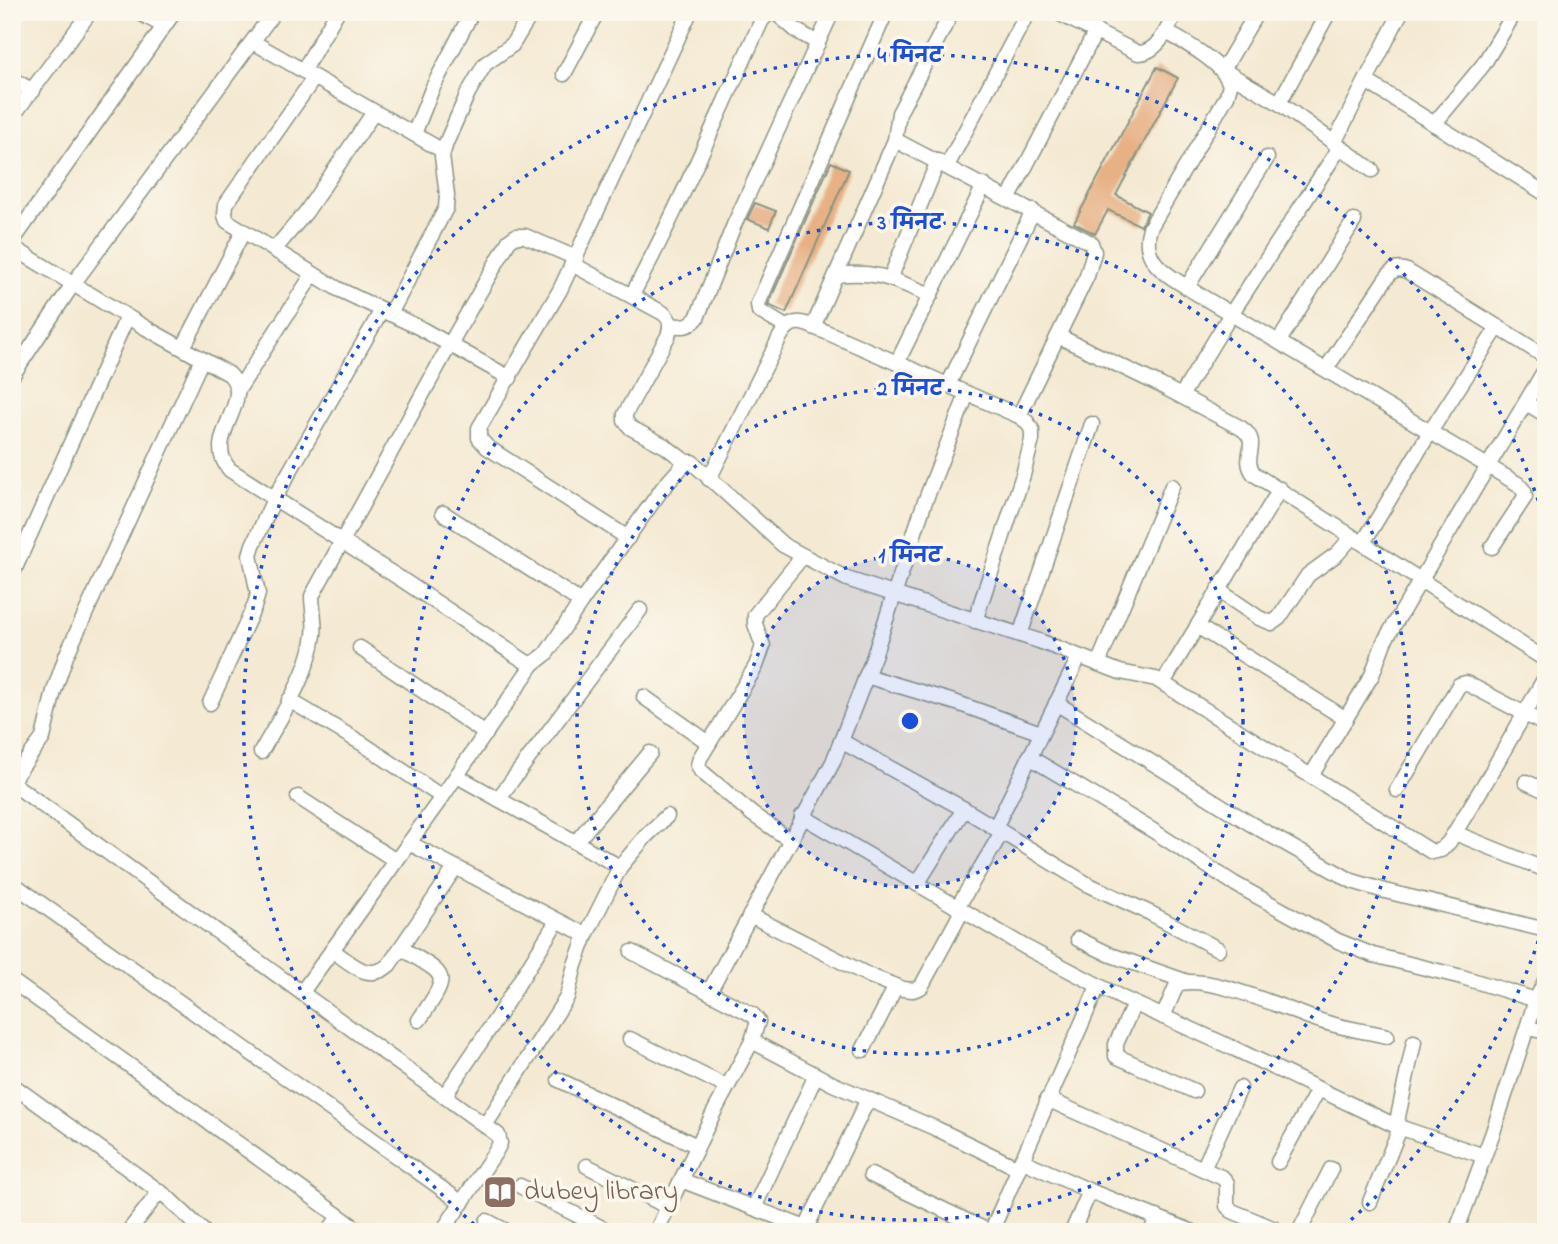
<svg xmlns="http://www.w3.org/2000/svg" width="1558" height="1244" font-family="'Indie Flower','Playpen Sans Deva',sans-serif">
<rect width="100%" height="100%" fill="#fbf7ec"/>
<filter id="ink" filterUnits="userSpaceOnUse"><feTurbulence type="fractalNoise" baseFrequency=".0143" numOctaves="2"/><feDisplacementMap in="SourceGraphic" scale="14" xChannelSelector="R" yChannelSelector="G"/><feConvolveMatrix kernelMatrix="1 2 1 2 8 2 1 2 1" color-interpolation-filters="sRGB"/></filter>
<filter id="wash" filterUnits="userSpaceOnUse"><feTurbulence type="fractalNoise" baseFrequency=".00686" numOctaves="4" result="noise"/><feDisplacementMap in="SourceGraphic" scale="28" xChannelSelector="R" yChannelSelector="G"/><feGaussianBlur stdDeviation="1.57" result="paint"/><feColorMatrix in="noise" values="0 0 0 0 0 0 0 0 0 0 0 0 0 0 0 0 0 1.4 0 .05"/><feComposite in="paint" operator="in"/></filter>
<g filter="url(#wash)">
<rect width="100%" height="100%" fill="#f4e9d2"/>
<g id="blocks">
<!-- building -->
<g fill="#e7b185">
<polygon points="1157,67 1178,78 1116,195 1148,212 1141,226 1108,210 1095,234 1074,223"/>
<polygon points="831,162 849,170 786,313 768,305"/>
<polygon points="755,203 776,211 769,228 747,219"/>
</g>
</g>
</g>
<g filter="url(#ink)">
<use href="#blocks" fill-opacity="0" stroke="#8a9383" stroke-width="2"/>
<g fill="none" stroke-linecap="round" stroke-linejoin="round">
<!-- minor casing -->
<g stroke="#8a9383" stroke-width="17">
<g id="minor">
<polyline points="138,12 164,26"/>
<path d="M 1056,12 L 1138,53 C 1158,53 1168,28 1176,12"/>
<polyline points="1257,12 1223,70 1279,103 1372,170"/>
<path d="M 1166,32 C 1186,43 1224,63 1230,85 L 1227,96 L 1150,228 C 1139,263 1170,276 1196,293 L 1518,484 L 1524,491 L 1525,497 L 1492,547"/>
<polyline points="253,42 443,151"/>
<polyline points="303,71 337,12"/>
<polyline points="564,74 597,12"/>
<polyline points="314,78 226,204 225,215 227,221 338,289 418,327 510,378"/>
<polyline points="12,79 33,91"/>
<polyline points="1366,81 1546,194"/>
<polyline points="1279,103 1329,12"/>
<polyline points="12,117 90,12"/>
<polyline points="1434,124 1483,65 1515,12"/>
<polyline points="414,134 432,89 472,12"/>
<polyline points="895,140 1091,243 1094,252 1087,276 1019,416"/>
<polyline points="1334,143 1401,12"/>
<polyline points="947,166 1028,12"/>
<polyline points="1009,198 1096,31"/>
<polyline points="12,242 174,12"/>
<path d="M 12,247 L 146,328 L 229,374 C 257,401 200,438 230,470 L 404,581 L 526,662 L 533,664 L 546,654 L 581,602 L 662,489 L 686,462 L 692,462 L 783,545 L 847,579 L 1039,641 L 1120,672 L 1156,679 L 1432,852 L 1441,850 L 1449,842 L 1488,778 L 1546,676"/>
<polyline points="274,250 306,212 374,112"/>
<path d="M 572,264 L 663,313 C 672,321 671,325 668,336 L 625,414 L 625,421 L 631,428 L 665,446 L 686,462"/>
<path d="M 837,275 C 878,270 893,280 931,295"/>
<polyline points="890,279 938,161"/>
<polyline points="1187,287 1267,158"/>
<path d="M 632,295 C 680,206 719,112 762,20 L 768,14 L 776,13 L 797,31 L 818,43"/>
<polyline points="390,314 446,208 447,195 442,156 446,143 468,93 485,64 512,45 532,12"/>
<path d="M 671,325 C 683,327 689,327 697,318 L 734,225 L 832,12"/>
<polyline points="786,327 759,311 758,304 886,12"/>
<polyline points="813,327 895,140 899,113 952,12"/>
<path d="M 1058,336 L 1160,385 L 1241,428 C 1263,443 1240,456 1254,474 L 1546,660"/>
<polyline points="1279,341 1354,221"/>
<polyline points="183,348 243,232"/>
<polyline points="897,363 984,185"/>
<path d="M 1326,369 L 1385,280 C 1392,270 1396,267 1407,271 L 1546,357"/>
<polyline points="12,376 73,284 274,12"/>
<polyline points="948,385 1033,211"/>
<polyline points="238,390 313,274"/>
<polyline points="1181,396 1231,314 1340,147"/>
<polyline points="1526,403 1546,415"/>
<path d="M 709,479 L 780,337 C 793,314 805,324 826,332 L 1019,416 L 1027,422 L 1032,430 L 1032,440 L 1023,475 L 975,621"/>
<polyline points="443,513 581,602"/>
<polyline points="628,538 487,447 479,438 479,428 560,290 690,12"/>
<polyline points="1363,543 1430,432 1498,327"/>
<polyline points="12,575 127,317"/>
<polyline points="1218,590 1259,618 1272,623 1279,618 1308,575 1337,554 1352,537"/>
<polyline points="1197,626 1346,719"/>
<polyline points="1020,635 1092,424"/>
<polyline points="360,648 486,734"/>
<polyline points="1098,664 1172,486"/>
<polyline points="866,676 957,703 1041,733"/>
<polyline points="1163,683 1280,489"/>
<polyline points="644,697 709,743"/>
<polyline points="289,700 363,744 442,797"/>
<polyline points="210,703 254,607 258,594 250,555 253,545 274,499 382,310"/>
<polyline points="1056,703 1251,824 1352,881 1385,891 1546,930"/>
<polyline points="841,741 964,809 1087,884 1150,913 1218,949"/>
<path d="M 261,752 C 280,718 309,674 314,635 C 316,622 312,609 312,596 L 450,344 L 509,241 L 516,236 L 525,236 L 576,258"/>
<polyline points="1029,757 1152,830 1235,884 1338,941 1373,955 1462,977 1536,1000"/>
<polyline points="457,776 620,867"/>
<polyline points="1311,776 1372,675 1384,642 1546,368"/>
<polyline points="12,780 43,738 54,691 66,656 202,359"/>
<polyline points="1526,782 1546,791"/>
<polyline points="12,783 498,1135 500,1143 496,1151 442,1232"/>
<polyline points="1397,790 1459,685 1466,683 1546,725"/>
<polyline points="298,797 396,861"/>
<polyline points="498,799 640,610"/>
<polyline points="802,816 1025,947 1124,999 1235,1049 1396,1126 1484,1156"/>
<polyline points="995,828 1079,657"/>
<polyline points="1455,833 1546,870"/>
<polyline points="790,840 752,814 701,771 698,765 700,758 756,666 763,646 755,624 755,615 802,557"/>
<polyline points="576,842 650,753"/>
<polyline points="409,843 586,935"/>
<polyline points="12,883 462,1203"/>
<polyline points="917,884 964,809"/>
<polyline points="957,908 1002,832"/>
<polyline points="750,915 870,976 903,989 913,990 921,987 962,911"/>
<polyline points="1078,939 1111,955 1185,981"/>
<path d="M 401,948 C 448,977 452,972 419,1020"/>
<path d="M 332,950 C 351,963 368,983 389,965 L 455,868"/>
<polyline points="632,952 753,1015 758,1021 752,1041 713,1114 656,1232"/>
<polyline points="12,981 361,1232"/>
<polyline points="302,992 442,797 533,664"/>
<polyline points="709,992 833,762 874,656 924,504 967,394"/>
<polyline points="1134,1004 1116,1044 1116,1056 1194,1091"/>
<path d="M 1163,1017 L 1177,984 C 1208,973 1286,1010 1318,1020 C 1340,1028 1365,1031 1387,1036"/>
<polyline points="1528,1028 1546,1032"/>
<polyline points="630,1039 727,1087"/>
<polyline points="752,1041 833,1084 937,1129 1018,1168"/>
<polyline points="863,1050 896,986"/>
<polyline points="559,1080 697,1146"/>
<polyline points="12,1085 167,1197 204,1232"/>
<polyline points="445,1095 498,1016 557,921"/>
<polyline points="1047,1099 1223,1178 1227,1183 1227,1206 1232,1211 1282,1232"/>
<polyline points="486,1124 567,997 575,965 586,935 620,867 646,836 667,816"/>
<polyline points="1396,1126 1414,1042"/>
<polyline points="1021,1160 1090,1191 1193,1232"/>
<polyline points="1278,1162 1318,1090"/>
<polyline points="587,1166 668,1207"/>
<polyline points="1203,1169 1240,1088"/>
<polyline points="871,1175 990,1232"/>
<polyline points="681,1180 816,1232"/>
<polyline points="520,1186 610,1232"/>
<polyline points="1370,1202 1400,1128"/>
<polyline points="754,1208 816,1075"/>
<polyline points="487,1221 508,1232"/>
<polyline points="806,1228 868,1099"/>
<polyline points="12,1231 13,1232"/>
<polyline points="128,1232 160,1191"/>
<polyline points="328,1232 339,1217"/>
<polyline points="991,1232 1098,986"/>
<polyline points="1072,1232 1090,1191"/>
<polyline points="1151,1232 1157,1217"/>
<polyline points="1299,1232 1331,1169"/>
<polyline points="1456,1232 1493,1132 1536,1000 1546,979"/>
<polyline points="1540,1232 1546,1217"/>
</g>
</g>
<!-- minor -->
<use href="#minor" stroke="#fff" stroke-width="14"/>
</g>
</g>
<!-- distance rings -->
<circle cx="910" cy="721" r="166" fill="#1d4ed8" fill-opacity=".12"/>
<g fill="none" stroke="#1d4ed8" stroke-width="3.5" stroke-dasharray="3.5 7">
<circle cx="910" cy="721" r="166"/>
<circle cx="910" cy="721" r="333"/>
<circle cx="910" cy="721" r="499"/>
<path d="M1545 921A666 666 0 0 1 1338 1231M482 1231A666 666 0 1 1 1545 521"/>
</g>
<!-- icons -->
<defs>
<g id="library-square" transform="scale(1.75)"><rect x="-9" y="-9" width="18" height="18" rx="4" fill="#8d6e63" stroke="#fbf7ec"/><path d="M-6-4Q-3-5.5-.7-3.5V5Q-3 3-6 4ZM6-4Q3-5.5 .7-3.5V5Q3 3 6 4Z" fill="#fff"/></g>
</defs>
<g fill-rule="evenodd">
<use href="#library-square" x="500" y="1192"/>
</g>
<g text-anchor="middle" dominant-baseline="central" stroke-width="7" stroke-linejoin="round" paint-order="stroke">
<!-- education labels -->
<g font-size="28" fill="#785e54" stroke="#fbf7ec" text-anchor="start">
<text x="524" y="1192">dubey library</text>
</g>
</g>
<circle cx="910" cy="721" r="10" fill="#1d4ed8" stroke="#fbf7ec" stroke-width="3.5"/>
<g font-size="21" text-anchor="middle" font-weight="bold" fill="#1d4ed8" stroke="#fbf7ec" stroke-width="7" stroke-linejoin="round" paint-order="stroke">
<text x="910" y="62">4 मिनट</text>
<text x="910" y="229">3 मिनट</text>
<text x="910" y="395">2 मिनट</text>
<text x="910" y="562">1 मिनट</text>
</g>
<!-- margin -->
<rect width="1558" height="1244" fill="none" stroke="#fbf7ec" stroke-width="42"/>
</svg>
